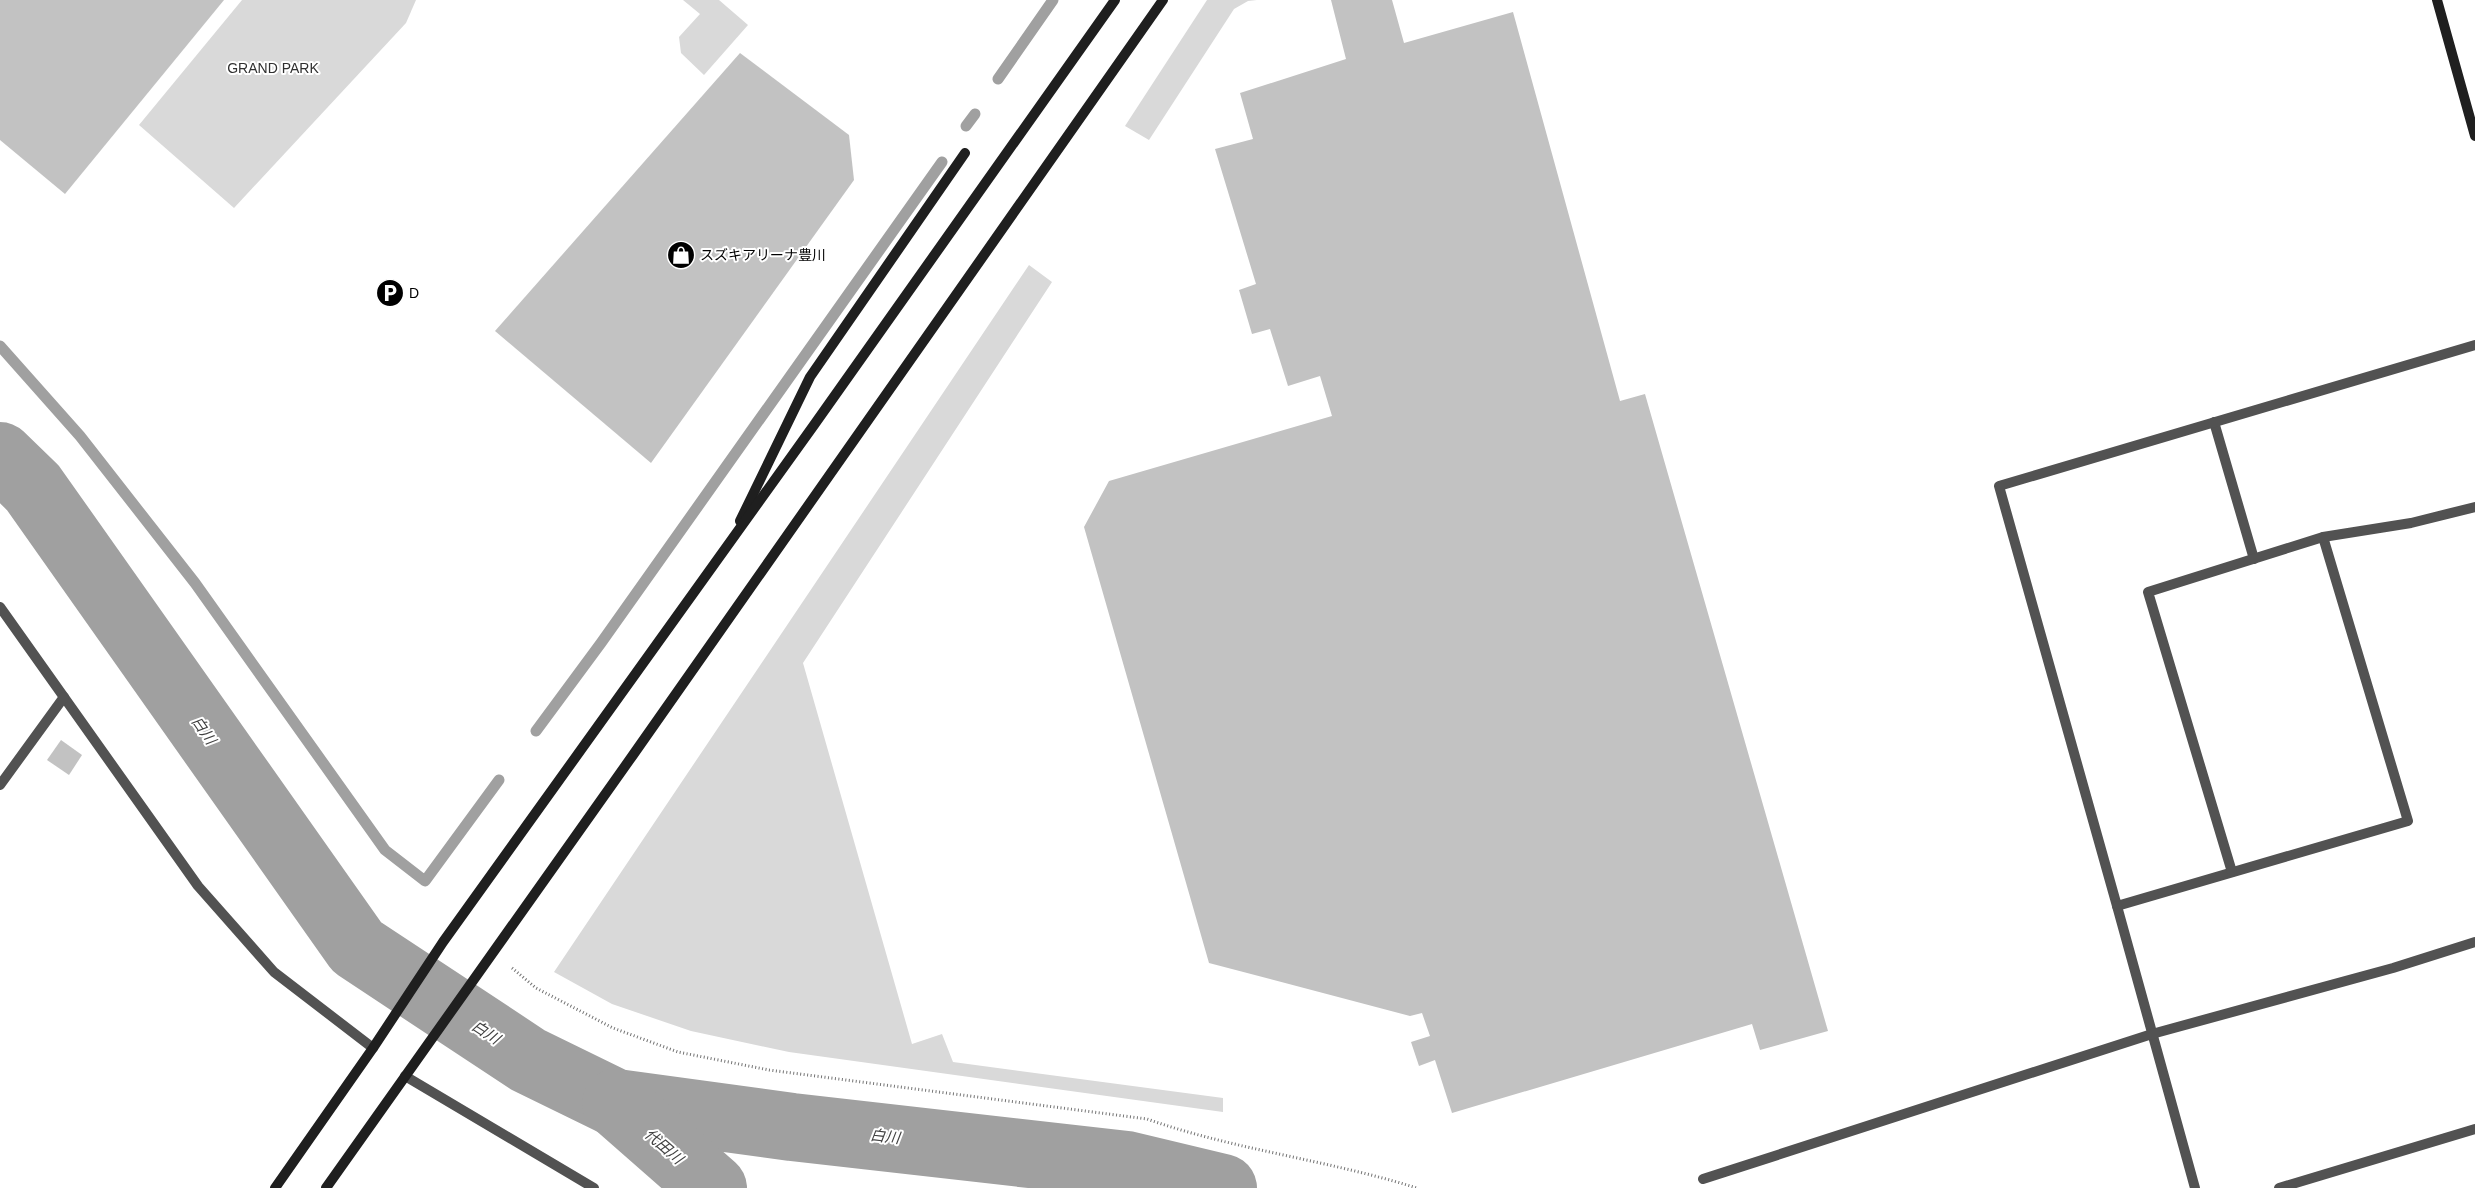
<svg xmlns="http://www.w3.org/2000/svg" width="2475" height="1188" font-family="Helvetica,'Noto Sans JP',sans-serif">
<rect width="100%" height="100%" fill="#fff"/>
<!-- green -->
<g fill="#d9d9d9">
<polygon points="242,0 416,0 406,23 234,208 139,125"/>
<polygon points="683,0 719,0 748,25 704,75 681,53 679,37 700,14"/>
<polygon points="1207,0 1257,0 1248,1 1234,9 1149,140 1125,126"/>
<polygon points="1029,265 1052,282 803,663 912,1044 942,1034 953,1062 1223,1098 1223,1112 789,1052 691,1031 612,1004 554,972"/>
</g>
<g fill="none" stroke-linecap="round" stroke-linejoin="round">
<!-- stream -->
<g stroke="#a0a0a0" stroke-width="11">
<polyline points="998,79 1053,0"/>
<polyline points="966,126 975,114"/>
<polyline points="0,346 80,436 195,583 385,850 425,881 499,780"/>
<polyline points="536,731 601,643 942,162"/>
</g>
<!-- river -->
<g stroke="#a0a0a0" stroke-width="68">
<polyline points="0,456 33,488 357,947 528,1060 616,1103 792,1127 1127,1165 1223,1188"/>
<polyline points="616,1103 713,1188"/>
</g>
</g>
<!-- building -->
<g fill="#c2c2c2">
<polygon points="0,0 224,0 65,194 0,140"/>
<polygon points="1331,0 1392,0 1404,43 1513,12 1620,401 1645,394 1828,1031 1760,1050 1752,1024 1452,1113 1435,1060 1419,1066 1411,1042 1430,1036 1422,1013 1410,1016 1209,963 1084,527 1109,481 1332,416 1320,376 1288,386 1270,329 1252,334 1239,290 1256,284 1215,149 1253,139 1240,93 1346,59"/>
<polygon points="740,53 849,135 854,180 651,463 495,331"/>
<polygon points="61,740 82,755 69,775 47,760"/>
</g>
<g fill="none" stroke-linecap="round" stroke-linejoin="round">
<!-- path -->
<path stroke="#747474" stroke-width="3" stroke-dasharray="1 2.5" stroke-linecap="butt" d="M 512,968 L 536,988 L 613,1028 L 678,1052 L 769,1070 L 1147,1119 C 1235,1150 1328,1160 1417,1188"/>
<!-- street -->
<g stroke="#525252" stroke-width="10">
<polyline points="2214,422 2254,559"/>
<polyline points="2323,537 2408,821 2117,906 1999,486 2475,345"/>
<polyline points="0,607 198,886 274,972 373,1048"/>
<polyline points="0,785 64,697"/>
<polyline points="2232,872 2148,592 2323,537 2411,523 2475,507"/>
<polyline points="2117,906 2195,1188"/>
<polyline points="405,1076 594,1188"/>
<polyline points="1703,1179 2152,1034 2393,968 2475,942"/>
<polyline points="2279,1188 2475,1129"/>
</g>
<!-- secondary -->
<g stroke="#1f1f1f" stroke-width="10">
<polyline points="2437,0 2475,136"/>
<polyline points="740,521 810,377 965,153"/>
<polyline points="275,1188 373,1048 443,942 814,425 1115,0"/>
<polyline points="326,1188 633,755 1163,0"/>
</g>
</g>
<!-- icons -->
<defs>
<g id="shop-disc" transform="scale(1.4375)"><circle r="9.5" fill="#000" stroke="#fff"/><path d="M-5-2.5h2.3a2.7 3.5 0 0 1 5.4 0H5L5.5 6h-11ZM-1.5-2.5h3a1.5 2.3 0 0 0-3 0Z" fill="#fff"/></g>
<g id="parking-disc" transform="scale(1.4375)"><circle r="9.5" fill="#000" stroke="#fff"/><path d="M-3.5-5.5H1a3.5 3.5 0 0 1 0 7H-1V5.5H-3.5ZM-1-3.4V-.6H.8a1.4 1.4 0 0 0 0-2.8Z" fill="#fff"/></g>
</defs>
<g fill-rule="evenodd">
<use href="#shop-disc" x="681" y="255"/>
<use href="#parking-disc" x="390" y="293"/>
</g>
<g text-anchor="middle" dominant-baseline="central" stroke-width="4" stroke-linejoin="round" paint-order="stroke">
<!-- park labels -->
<g font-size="14" fill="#303030" stroke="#fff">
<text x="273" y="68">GRAND PARK</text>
</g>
<!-- poi labels -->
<g font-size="14" fill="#000" stroke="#fff" text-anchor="start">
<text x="700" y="255">スズキアリーナ豊川</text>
<text x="409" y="293">D</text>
</g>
<!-- water labels -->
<g font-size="15" font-style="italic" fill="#414141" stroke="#fff">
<text transform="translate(204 730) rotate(55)">白川</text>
<text transform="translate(486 1032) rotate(33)">白川</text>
<text transform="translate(885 1136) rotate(7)">白川</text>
<text transform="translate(664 1146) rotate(41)">代田川</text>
</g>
</g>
</svg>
